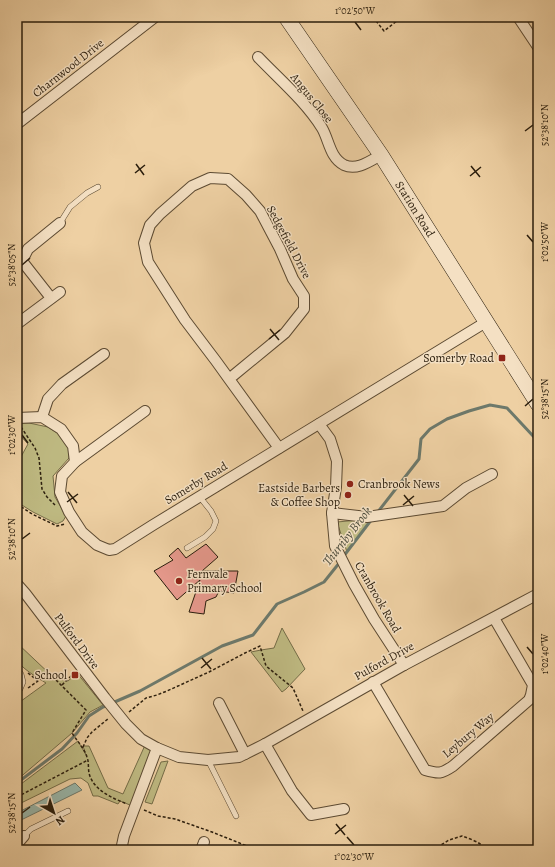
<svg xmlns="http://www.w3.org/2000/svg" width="555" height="867" font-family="Alegreya,serif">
<rect width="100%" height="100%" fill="#eed0a3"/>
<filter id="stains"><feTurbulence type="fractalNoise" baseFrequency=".005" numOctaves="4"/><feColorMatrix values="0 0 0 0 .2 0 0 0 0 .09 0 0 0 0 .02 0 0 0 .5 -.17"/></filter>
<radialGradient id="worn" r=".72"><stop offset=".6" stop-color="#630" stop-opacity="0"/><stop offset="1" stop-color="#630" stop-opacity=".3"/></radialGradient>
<!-- green -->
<g fill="#beb981" stroke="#746c47">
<polygon points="17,423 29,423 48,427 60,435 69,449 69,458 53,476 55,497 66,516 63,521 57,524 33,512 17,502 17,464 28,444 17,432"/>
<polygon points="369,519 369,523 347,552 337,522"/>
<polygon points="282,628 305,669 286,689 282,692 251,652 261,650 274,648"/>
<path d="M 17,643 L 53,677 L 68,681 L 77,673 L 103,705 L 90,712 L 72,733 L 17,780 L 17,704 L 46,683 C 38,678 19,667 17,659 C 16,654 17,647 17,643 Z"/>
<polygon points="78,741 86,755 83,746 89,746 108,788 123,794 146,743 157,748 135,807 120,801 118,804 98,796 93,796 88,783 81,778 70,779 17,805 17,787"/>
<polygon points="168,761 152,804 145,802 161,762"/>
</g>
<!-- water -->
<polygon fill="#99b6a9" stroke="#6d796b" points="75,783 82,790 17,822 17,813"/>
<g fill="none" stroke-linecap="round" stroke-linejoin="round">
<!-- stream -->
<g stroke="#6d796b" stroke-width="3">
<polyline points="377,513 419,459 421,439 430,429 447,419 469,411 490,405 507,408 534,437 538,439"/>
<polyline points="343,557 372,519"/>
<polyline points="17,783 62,749 77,733 89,716 103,707 140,691 222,646 253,635 277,604 304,592 324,582 340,562"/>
</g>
</g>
<!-- building -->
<polygon fill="#e5988b" stroke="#2b1e0d" points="206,544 218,557 202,571 238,571 234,593 219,591 216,597 206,601 204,614 189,612 200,580 177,600 154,571 173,560 169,556 178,548 186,558"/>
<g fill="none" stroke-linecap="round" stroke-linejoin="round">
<!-- lane casing -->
<g stroke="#5c4a32" stroke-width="6">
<g id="lane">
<polyline points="60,223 70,207 87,193 98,187"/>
<polyline points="187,548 205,537 213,529 216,521 211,511 199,496"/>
<polyline points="17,670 21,674 23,682 20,689 17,691"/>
<polyline points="208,760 236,816"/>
<polyline points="24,836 31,829 68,811"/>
</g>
</g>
<!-- street casing -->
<g stroke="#5c4a32" stroke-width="12">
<g id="street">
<polyline points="518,17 538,47"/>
<path d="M 258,57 C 280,80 305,101 322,128 C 329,140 330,158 344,165 C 357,171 370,161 381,155"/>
<polyline points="17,124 155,17"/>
<polyline points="51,298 22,261 28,249 60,223"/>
<polyline points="17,324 60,292"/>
<polyline points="229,379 285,333 304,309 304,296 293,279 280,249 260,211 246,195 228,179 210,178 192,186 160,214 150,225 144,243 148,262 185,320 216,361 229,379 279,448"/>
<polyline points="42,417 48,399 62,384 104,354"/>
<polyline points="17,418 42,417 61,429 73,446 75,462 62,476 60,492 69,512 82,532 97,545 109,550 115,549 153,525 486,322"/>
<polyline points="319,424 330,439 337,461 336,487 332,513 335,546 354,584 374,619 404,665"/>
<polyline points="75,462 145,411"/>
<polyline points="332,513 367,517 443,506 466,488 492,474"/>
<polyline points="17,584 25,593 105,698 126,724 141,739 157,748 179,757 208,760 239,757 265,744 404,665 538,594"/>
<path d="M 373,682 L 425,770 C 439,774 441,774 453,766 L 529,700 L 531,695 L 533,685 L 494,618"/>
<polyline points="219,703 245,754"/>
<polyline points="265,744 292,791 311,815 344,809"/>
<polyline points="17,844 24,836"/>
<polyline points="121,850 124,836 157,748"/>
<polyline points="201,850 204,842"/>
</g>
</g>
<!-- secondary casing -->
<g stroke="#2b1e0d" stroke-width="16">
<polyline id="secondary" points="286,17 381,155 538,404"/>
</g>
<!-- path -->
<g stroke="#2b1e0d" stroke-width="1.5" stroke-dasharray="3 2" stroke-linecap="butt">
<polyline points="373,17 384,31 402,17"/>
<polyline points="21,427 35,448 39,458 42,489 47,497 55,505"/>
<polyline points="17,504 32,514 57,526 65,524"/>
<path d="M 28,673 L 38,681 L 48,674 L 53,677 L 86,710 L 72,733 C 77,741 84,748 87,757 C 89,762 88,768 89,773 C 93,790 112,798 127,804"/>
<polyline points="62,685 75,672"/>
<polyline points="28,688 38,681"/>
<polyline points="129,712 146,698 157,695 167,691 209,672 245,653 260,646 266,666 293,688 303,711"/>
<polyline points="83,747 87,738 92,732 109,718"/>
<polyline points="17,797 88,760"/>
<polyline points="144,810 158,816 175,819 212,832 257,850"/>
<path d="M 433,850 L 449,840 L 462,836 C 470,839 481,842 486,850"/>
</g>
<!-- lane -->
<use href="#lane" stroke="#f4e0c3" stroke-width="5"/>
<!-- street -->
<use href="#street" stroke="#f4e0c3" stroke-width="10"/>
<!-- secondary -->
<use href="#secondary" stroke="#f4e0c3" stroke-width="15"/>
</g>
<!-- ticks -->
<path fill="none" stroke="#2b1e0d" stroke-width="1.5" d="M 355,22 L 361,30M 525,131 L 533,125M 136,164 L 144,175M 471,166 L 480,177M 135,173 L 145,165M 470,176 L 481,167M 527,235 L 533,242M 22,265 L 30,258M 270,329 L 279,340M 269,339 L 280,330M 525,406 L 533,399M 22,435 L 28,443M 68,492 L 77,503M 404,495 L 413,506M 67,502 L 78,494M 403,505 L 414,496M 22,539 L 30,533M 527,647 L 533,654M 202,658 L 211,669M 201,668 L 212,659M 22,813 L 30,807M 336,824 L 345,835M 335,834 L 346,825M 347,837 L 354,845"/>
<!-- markers -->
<g fill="#8f2418" stroke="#f4e0c3" stroke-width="1.5">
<rect x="498" y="354" width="8" height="8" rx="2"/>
<circle cx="350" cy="484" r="4"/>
<circle cx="348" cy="495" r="4"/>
<circle cx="179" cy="581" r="4"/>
<rect x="71" y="671" width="8" height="8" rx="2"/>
</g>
<g text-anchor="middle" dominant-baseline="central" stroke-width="3" stroke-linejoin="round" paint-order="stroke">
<!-- street labels -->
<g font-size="12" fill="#2b1e0d" stroke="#f4e0c3">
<text transform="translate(68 68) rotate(-38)">Charnwood Drive</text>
<text transform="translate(312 98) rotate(51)">Angus Close</text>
<text transform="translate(415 209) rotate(58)">Station Road</text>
<text transform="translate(289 242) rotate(62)">Sedgefield Drive</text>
<text transform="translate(196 483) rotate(-31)">Somerby Road</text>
<text transform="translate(378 597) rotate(60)">Cranbrook Road</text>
<text transform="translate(77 641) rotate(53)">Pulford Drive</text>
<text transform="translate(384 661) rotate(-29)">Pulford Drive</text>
<text transform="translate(468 735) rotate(-40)">Leybury Way</text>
</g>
<!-- poi labels -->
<g font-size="12" fill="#2b1e0d" stroke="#f4e0c3" text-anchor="end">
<text x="494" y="358">Somerby Road</text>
<text x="358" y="484" text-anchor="start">Cranbrook News</text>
<text x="340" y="488">Eastside Barbers<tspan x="340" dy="14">&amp; Coffee Shop</tspan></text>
<text x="187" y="574" text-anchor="start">Fernvale<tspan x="187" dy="14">Primary School</tspan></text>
<text x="67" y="675">School</text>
</g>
<!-- water labels -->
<g font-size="13" font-style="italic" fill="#4c4c3c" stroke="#f4e0c3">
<text transform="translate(347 536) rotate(-52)">Thurnby Brook</text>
</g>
</g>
<!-- margin -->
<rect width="555" height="867" fill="none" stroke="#eed0a3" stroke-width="44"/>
<!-- north arrow -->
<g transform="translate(54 813) rotate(141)" stroke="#f4e0c3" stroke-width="3" paint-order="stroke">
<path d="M0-3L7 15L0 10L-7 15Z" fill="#2b1e0d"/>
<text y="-6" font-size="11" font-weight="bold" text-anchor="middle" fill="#2b1e0d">N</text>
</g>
<rect x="22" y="22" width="511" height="823" fill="none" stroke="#2b1e0d" stroke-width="1.5"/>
<g font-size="10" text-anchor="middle" fill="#2b1e0d">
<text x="355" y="14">1°02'50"W</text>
<text transform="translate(544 125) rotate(-90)" y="4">52°38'10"N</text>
<text transform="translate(544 242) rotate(-90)" y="4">1°02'50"W</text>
<text transform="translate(11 265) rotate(-90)" y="4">52°38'05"N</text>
<text transform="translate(544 399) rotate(-90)" y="4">52°38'15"N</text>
<text transform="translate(11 435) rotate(-90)" y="4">1°02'30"W</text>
<text transform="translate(11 539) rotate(-90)" y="4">52°38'10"N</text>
<text transform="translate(544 654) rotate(-90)" y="4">1°02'40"W</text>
<text transform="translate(11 813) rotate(-90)" y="4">52°38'15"N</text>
<text x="354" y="860">1°02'30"W</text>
</g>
<rect width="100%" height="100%" filter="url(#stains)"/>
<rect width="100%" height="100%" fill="url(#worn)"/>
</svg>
